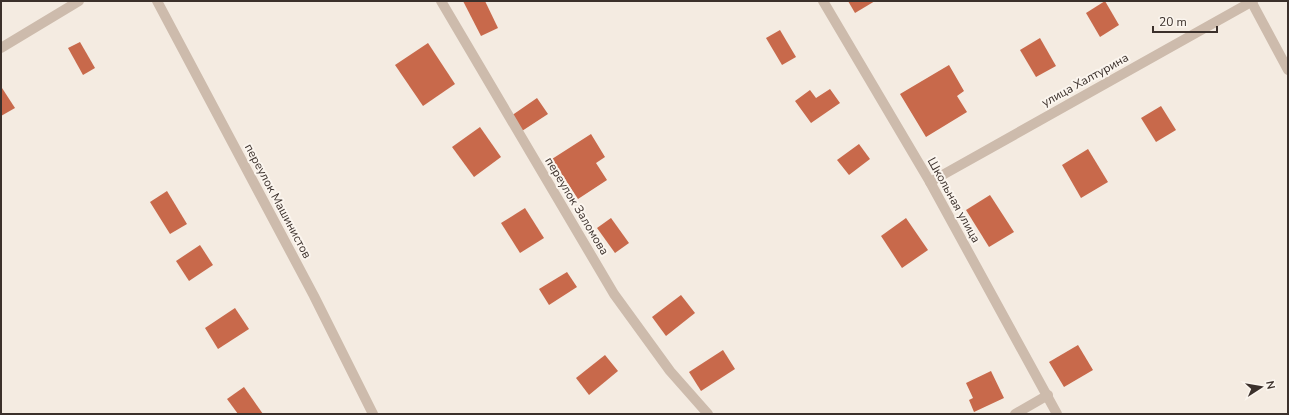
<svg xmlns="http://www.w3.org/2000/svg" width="1289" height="415" font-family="'Nunito Sans',sans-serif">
<rect width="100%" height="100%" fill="#f4ebe1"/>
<!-- building -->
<g fill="#c8694b">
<polygon points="463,1 485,1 498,28 481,36"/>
<polygon points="848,1 875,1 855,13"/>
<polygon points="1105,1 1119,25 1100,37 1086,13"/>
<polygon points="780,30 796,57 782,65 766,38"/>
<polygon points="1040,38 1056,66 1036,77 1020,50"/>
<polygon points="80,42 95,68 83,75 68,48"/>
<polygon points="428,43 455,84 423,106 395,65"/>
<polygon points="949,65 964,91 957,96 967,112 926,137 900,94"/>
<polygon points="1,88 2,88 15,108 1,116"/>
<polygon points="830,89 840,103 811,123 795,101 810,90 816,98"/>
<polygon points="537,98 548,114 522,131 511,116"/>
<polygon points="1161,106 1176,130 1156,142 1141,118"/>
<polygon points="480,127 501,157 474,177 452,147"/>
<polygon points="591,134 605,157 596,163 607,180 578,199 552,159"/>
<polygon points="859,144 870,159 849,175 837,160"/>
<polygon points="1088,149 1108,182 1081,198 1062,165"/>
<polygon points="167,191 187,224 170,234 150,202"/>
<polygon points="990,195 1014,232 989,247 966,210"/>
<polygon points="525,208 544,238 520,253 501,223"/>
<polygon points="611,218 629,243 615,253 597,228"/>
<polygon points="906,218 928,250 902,268 881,236"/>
<polygon points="200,245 213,265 189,281 176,261"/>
<polygon points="567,272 577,287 549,305 539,289"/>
<polygon points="681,295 695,313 666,336 652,317"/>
<polygon points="235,308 249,329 218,349 205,328"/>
<polygon points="1078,345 1093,370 1064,387 1049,362"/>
<polygon points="723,350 735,369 701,391 689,372"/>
<polygon points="605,355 618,371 589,395 576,378"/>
<polygon points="991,371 1004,398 974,412 969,400 973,398 966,383"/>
<polygon points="244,387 263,414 238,414 227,399"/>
</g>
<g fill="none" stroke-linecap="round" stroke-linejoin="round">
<!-- minor -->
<g stroke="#cdbbac" stroke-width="10">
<polyline points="157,1 314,296 373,414"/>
<polyline points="441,1 614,294 670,371 708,414"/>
<polyline points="823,1 930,182 1057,414"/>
<polyline points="1251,1 1288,70"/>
<polyline points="1,48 79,1"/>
<polyline points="930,182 1253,1"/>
<polyline points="1015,414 1048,395"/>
</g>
</g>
<g text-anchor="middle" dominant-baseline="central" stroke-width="4" stroke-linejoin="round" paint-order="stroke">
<!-- street labels -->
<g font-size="12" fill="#3b302b" stroke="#fbf5ee">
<text transform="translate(1085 80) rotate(-29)">улица Халтурина</text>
<text transform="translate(954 200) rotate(61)">Школьная улица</text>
<text transform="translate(278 201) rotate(62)">переулок Машинистов</text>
<text transform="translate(577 206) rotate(59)">переулок Заломова</text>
</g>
</g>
<!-- border -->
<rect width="1289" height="415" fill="none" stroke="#3b302b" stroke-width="4"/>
<!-- north arrow -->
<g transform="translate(1261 387) rotate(78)" stroke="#fbf5ee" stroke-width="3" paint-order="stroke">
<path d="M0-3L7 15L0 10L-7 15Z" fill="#3b302b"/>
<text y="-6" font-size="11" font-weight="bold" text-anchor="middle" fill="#3b302b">N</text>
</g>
<!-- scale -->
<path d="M1153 26v6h64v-6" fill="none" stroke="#3b302b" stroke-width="2"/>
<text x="1159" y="26" font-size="12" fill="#3b302b" stroke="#fbf5ee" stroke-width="3" paint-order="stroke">20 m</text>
</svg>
